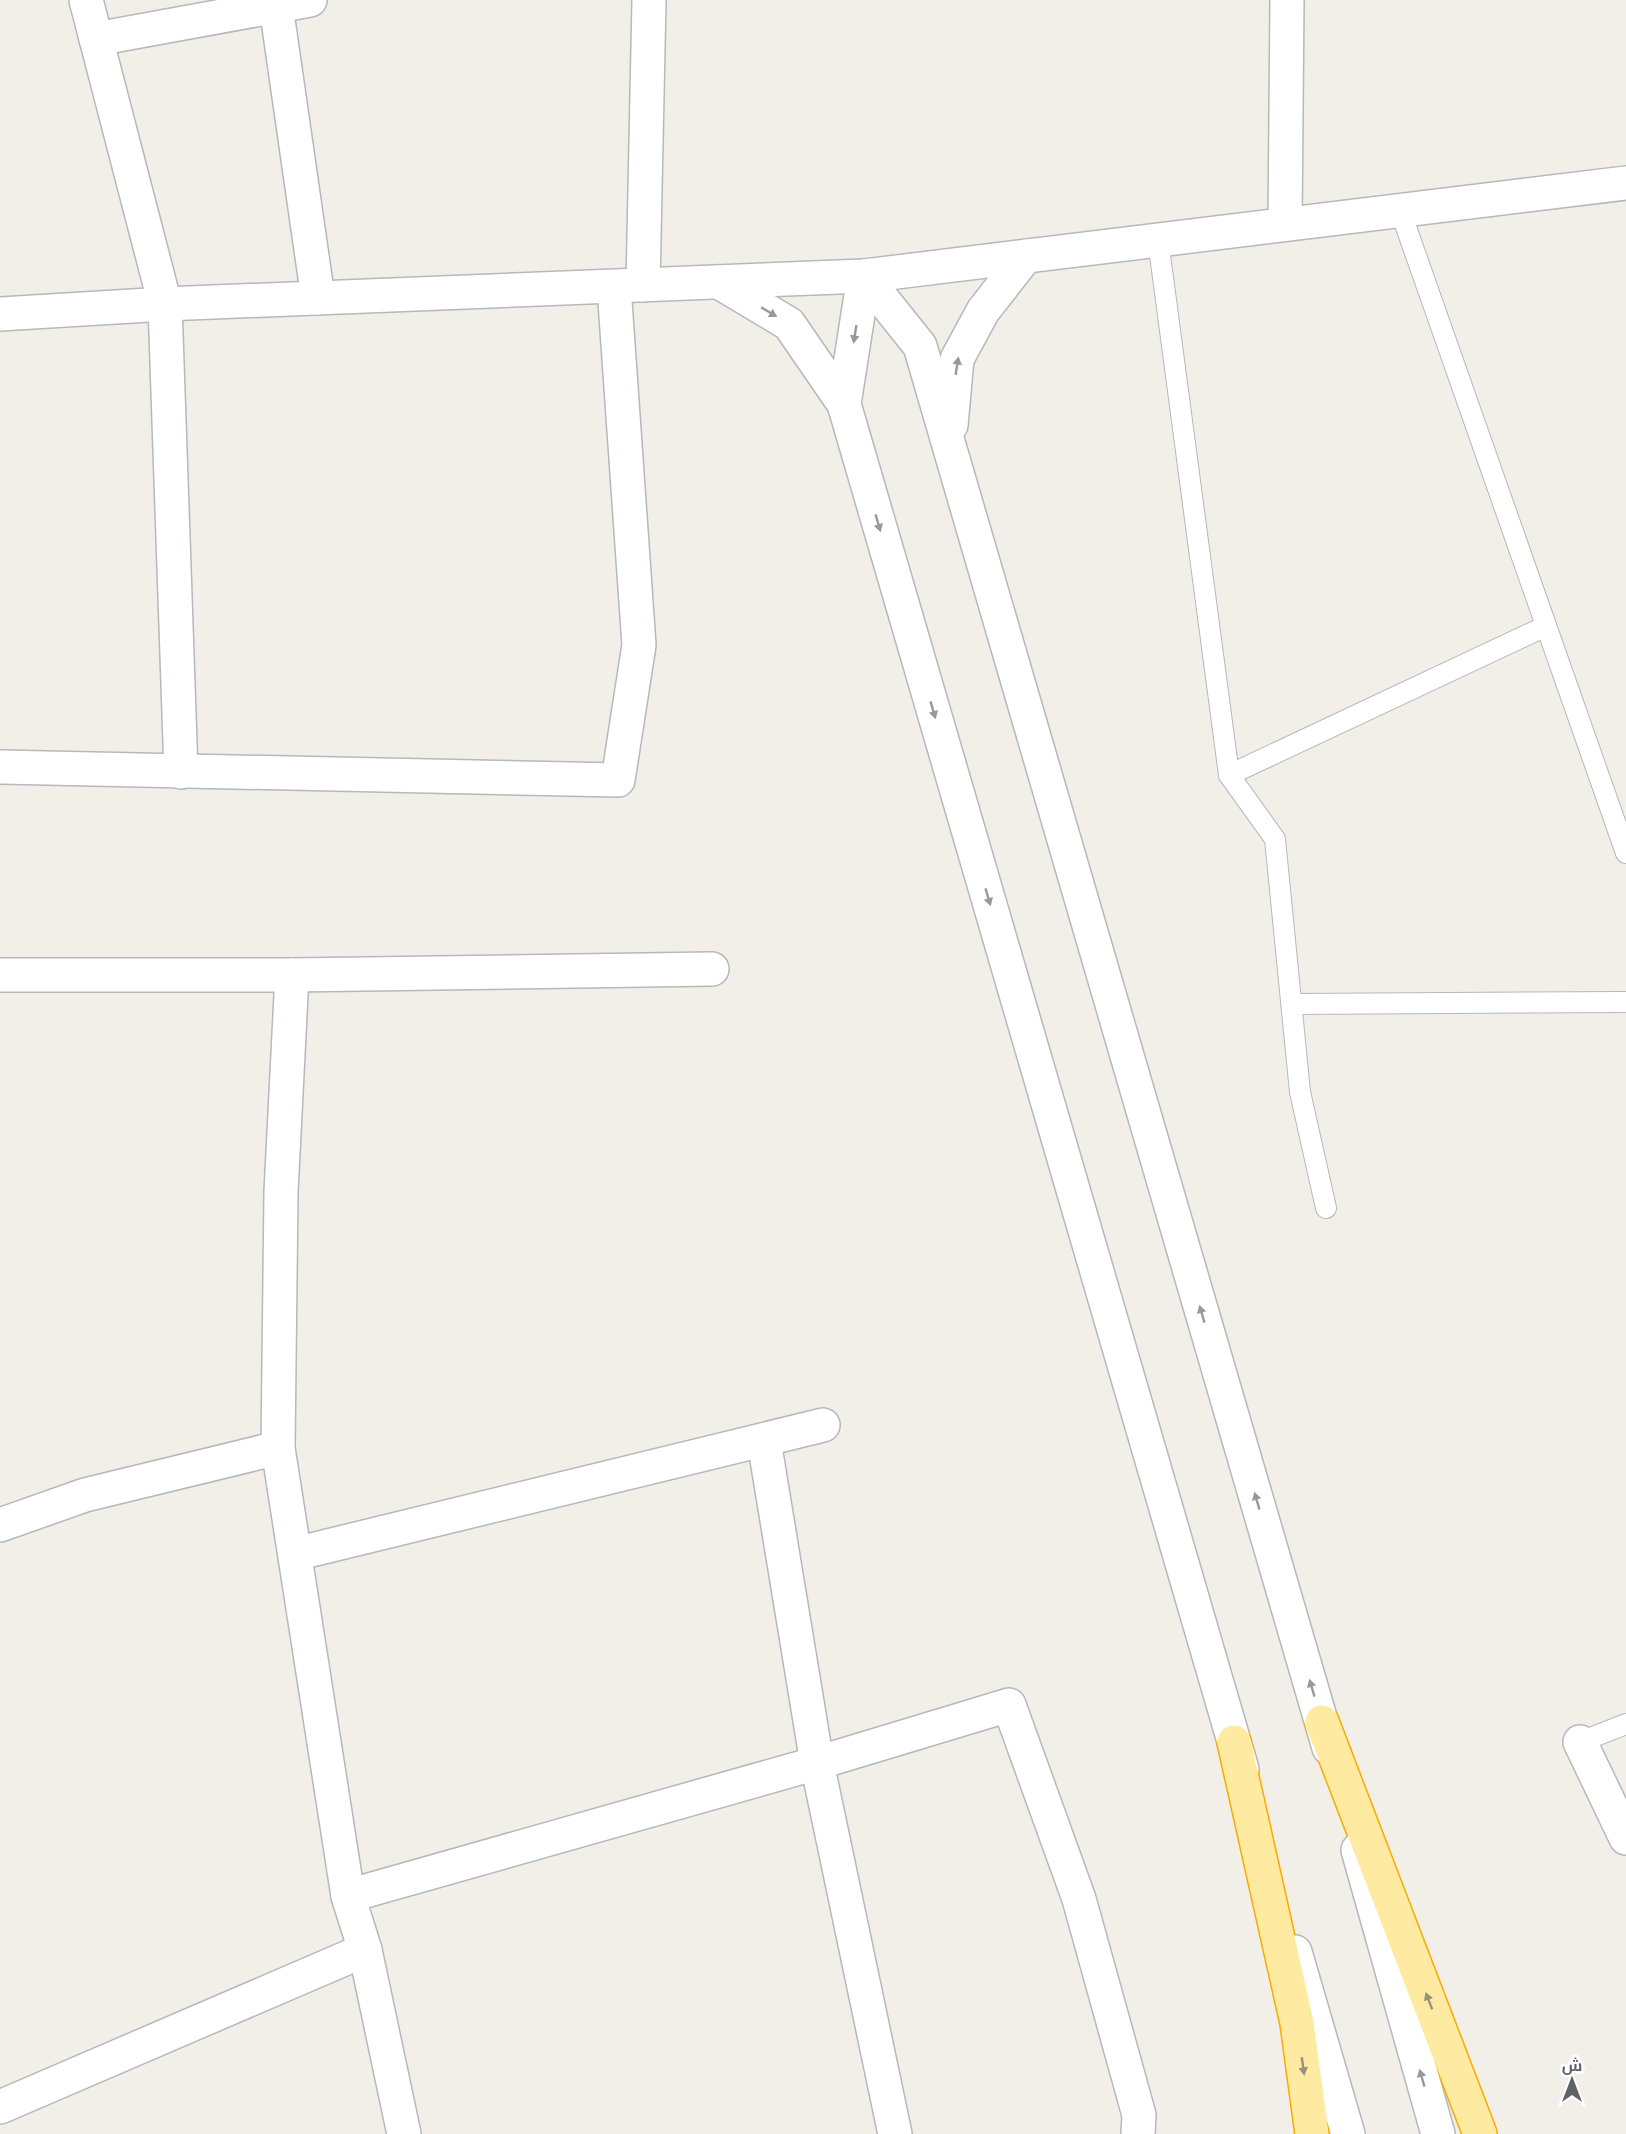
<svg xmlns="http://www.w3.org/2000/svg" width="1626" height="2134" font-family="Arial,Cairo,sans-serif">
<rect width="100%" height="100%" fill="#f1efe8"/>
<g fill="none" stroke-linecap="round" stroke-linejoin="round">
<!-- service casing -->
<g stroke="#b5b8bc" stroke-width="22">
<g id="service">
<polyline points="1400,210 1626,853"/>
<polyline points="1158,240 1229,775 1275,839 1300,1092 1326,1208"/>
<polyline points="1229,775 1546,626"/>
<polyline points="1292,1004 1626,1002"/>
<polyline points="1580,1742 1626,1724"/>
</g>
</g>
<!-- minor casing -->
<g stroke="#b5b8bc" stroke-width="36">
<g id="minor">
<polyline points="86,0 165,304 181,772"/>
<polyline points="276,6 318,298"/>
<polyline points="96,39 310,0"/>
<polyline points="1285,224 1287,0"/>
<polyline points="864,276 920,346 1329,1748"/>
<polyline points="864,276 844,404 1242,1769"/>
<polyline points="719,282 789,324 844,404"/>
<polyline points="643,285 649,0"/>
<polyline points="0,314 165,304 864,276 1626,183"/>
<polyline points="951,425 957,359 983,311 1026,256"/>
<polyline points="0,767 618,780 639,645 614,287"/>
<polyline points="0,975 292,975 712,969"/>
<polyline points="292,975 281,1192 278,1448 348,1896 365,1950 404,2134"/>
<polyline points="764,1441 817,1763 895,2134"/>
<polyline points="0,1525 85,1495 278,1448"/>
<polyline points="295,1554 823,1425"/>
<polyline points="1580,1742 1626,1838"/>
<polyline points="1358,1850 1438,2134"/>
<polyline points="348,1896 817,1763 1009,1705 1079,1899 1139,2115 1138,2134"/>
<polyline points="1295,1952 1348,2134"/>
<polyline points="0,2107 365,1950"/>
</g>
</g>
<!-- trunk casing -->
<g stroke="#f9ab00" stroke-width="36">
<g id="trunk">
<polyline points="1322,1722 1480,2134"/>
<polyline points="1234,1742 1297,2023 1312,2134"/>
</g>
</g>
<!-- service -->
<use href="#service" stroke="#fff" stroke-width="20"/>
<!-- minor -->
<use href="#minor" stroke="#fff" stroke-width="33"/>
<!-- trunk -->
<use href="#trunk" stroke="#feeaa1" stroke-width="33"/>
</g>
<!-- one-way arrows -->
<defs><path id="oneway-solid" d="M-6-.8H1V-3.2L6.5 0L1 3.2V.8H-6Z" transform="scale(1.5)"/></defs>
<g fill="#979a9d">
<use href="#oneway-solid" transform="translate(769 312) rotate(31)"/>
<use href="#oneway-solid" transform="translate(855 334) rotate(99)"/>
<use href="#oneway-solid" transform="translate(957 366) rotate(-81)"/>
<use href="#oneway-solid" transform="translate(878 523) rotate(74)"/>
<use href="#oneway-solid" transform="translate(933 710) rotate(74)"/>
<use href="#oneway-solid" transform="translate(988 897) rotate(74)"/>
<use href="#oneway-solid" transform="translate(1202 1314) rotate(-106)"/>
<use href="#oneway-solid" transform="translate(1257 1501) rotate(-106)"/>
<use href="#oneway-solid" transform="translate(1312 1688) rotate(-106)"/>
<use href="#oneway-solid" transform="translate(1422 2078) rotate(-106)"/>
</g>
<g fill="#97927c">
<use href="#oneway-solid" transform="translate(1429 2001) rotate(-111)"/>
<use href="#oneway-solid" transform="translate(1303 2066) rotate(82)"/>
</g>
<!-- north arrow -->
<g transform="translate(1572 2080)" stroke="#ffffff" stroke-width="4.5" paint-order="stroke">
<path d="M0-4.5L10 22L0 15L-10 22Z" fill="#5f6368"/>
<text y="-9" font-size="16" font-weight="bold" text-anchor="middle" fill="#5f6368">ش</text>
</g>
</svg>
